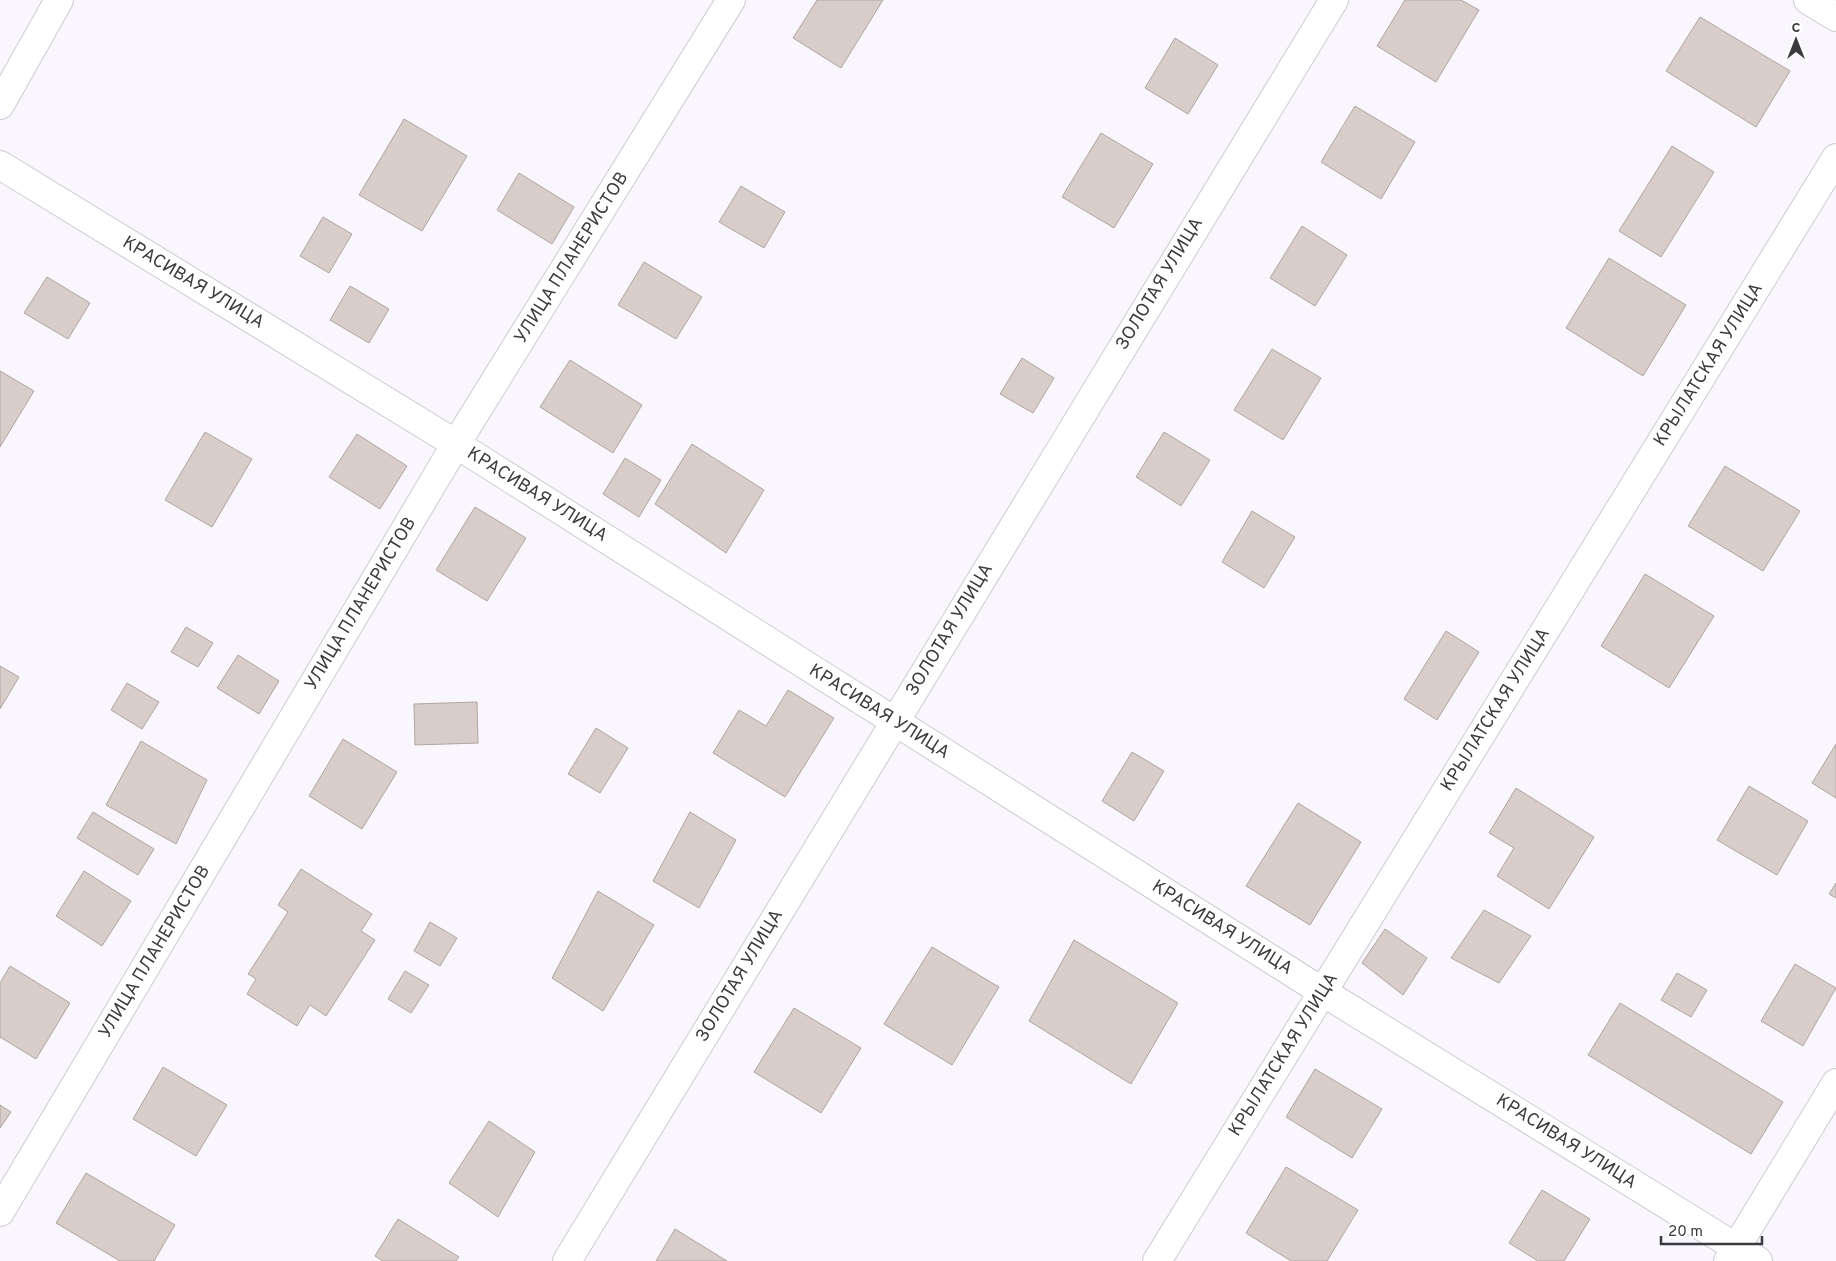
<svg xmlns="http://www.w3.org/2000/svg" width="1836" height="1261" font-family="Overpass,sans-serif">
<rect width="100%" height="100%" fill="#f9f6fe"/>
<!-- building -->
<g fill="#d8cdc8" stroke="#b0a5a0">
<polygon points="817,0 883,0 841,68 793,38"/>
<polygon points="1405,0 1461,0 1479,10 1436,82 1377,46"/>
<polygon points="1700,17 1790,71 1756,127 1666,71"/>
<polygon points="1175,38 1218,65 1188,114 1145,88"/>
<polygon points="1355,106 1415,142 1381,199 1321,162"/>
<polygon points="404,119 467,156 422,231 359,195"/>
<polygon points="1101,133 1153,164 1114,228 1062,197"/>
<polygon points="1672,146 1714,172 1661,257 1619,231"/>
<polygon points="519,173 574,207 552,244 497,210"/>
<polygon points="741,186 785,212 764,248 719,222"/>
<polygon points="323,217 352,234 329,273 300,256"/>
<polygon points="1302,226 1347,255 1315,306 1270,278"/>
<polygon points="1609,258 1686,305 1643,376 1566,328"/>
<polygon points="644,262 702,297 676,339 618,305"/>
<polygon points="47,277 90,303 68,339 24,313"/>
<polygon points="350,286 389,309 369,343 330,320"/>
<polygon points="1272,349 1321,378 1283,440 1234,410"/>
<polygon points="1022,358 1054,378 1033,413 1000,394"/>
<polygon points="570,360 642,405 613,453 540,407"/>
<polygon points="0,371 34,391 0,447"/>
<polygon points="205,432 252,459 212,527 165,500"/>
<polygon points="1164,432 1210,460 1181,506 1136,477"/>
<polygon points="357,434 407,466 380,509 329,477"/>
<polygon points="692,444 764,490 726,553 655,504"/>
<polygon points="625,458 661,480 639,517 603,494"/>
<polygon points="1725,466 1800,511 1763,571 1688,526"/>
<polygon points="475,507 526,538 487,601 436,570"/>
<polygon points="1252,511 1295,537 1264,588 1222,562"/>
<polygon points="1645,574 1714,616 1669,688 1601,646"/>
<polygon points="186,627 213,643 198,667 171,652"/>
<polygon points="1446,631 1479,652 1437,720 1404,699"/>
<polygon points="238,655 279,681 259,714 217,688"/>
<polygon points="0,666 19,677 0,709"/>
<polygon points="127,683 159,702 142,729 111,710"/>
<polygon points="788,690 834,718 785,797 713,753 739,710 766,726"/>
<polygon points="477,702 478,743 415,745 414,704"/>
<polygon points="596,728 628,748 600,793 568,774"/>
<polygon points="343,739 397,772 362,829 309,796"/>
<polygon points="141,741 207,780 176,844 106,805"/>
<polygon points="1836,744 1836,798 1812,783"/>
<polygon points="1132,752 1164,771 1134,821 1102,801"/>
<polygon points="1749,786 1808,821 1777,875 1717,840"/>
<polygon points="1516,788 1594,837 1549,909 1497,876 1514,848 1489,833"/>
<polygon points="1298,803 1361,842 1310,925 1246,886"/>
<polygon points="93,812 154,849 138,875 77,838"/>
<polygon points="690,812 736,840 699,908 653,881"/>
<polygon points="301,869 372,914 361,931 375,940 326,1016 310,1005 297,1026 247,994 256,979 248,974 288,912 278,905"/>
<polygon points="84,871 131,901 102,946 56,916"/>
<polygon points="1836,883 1836,898 1829,894"/>
<polygon points="598,891 654,925 603,1011 552,978"/>
<polygon points="1484,910 1531,936 1499,983 1451,958"/>
<polygon points="430,922 457,938 440,966 414,951"/>
<polygon points="1385,929 1427,958 1403,995 1362,963"/>
<polygon points="1074,940 1178,1003 1131,1084 1029,1021"/>
<polygon points="932,947 999,987 952,1065 884,1024"/>
<polygon points="1795,964 1836,988 1803,1046 1761,1021"/>
<polygon points="10,966 70,1003 36,1059 0,1037 0,983"/>
<polygon points="405,971 429,985 411,1013 388,999"/>
<polygon points="1677,973 1707,990 1691,1017 1661,1000"/>
<polygon points="1620,1003 1783,1102 1751,1154 1588,1055"/>
<polygon points="794,1008 861,1048 821,1113 754,1072"/>
<polygon points="163,1067 227,1105 196,1156 133,1119"/>
<polygon points="1315,1069 1382,1109 1352,1158 1286,1117"/>
<polygon points="0,1105 11,1112 0,1128"/>
<polygon points="489,1121 535,1152 498,1217 449,1183"/>
<polygon points="1286,1167 1358,1210 1327,1261 1291,1261 1246,1233"/>
<polygon points="86,1173 175,1225 154,1261 120,1261 56,1223"/>
<polygon points="1542,1190 1590,1219 1564,1261 1538,1261 1509,1243"/>
<polygon points="398,1219 459,1257 456,1261 383,1261 375,1256"/>
<polygon points="675,1229 727,1261 656,1261"/>
</g>
<g fill="none" stroke-linecap="round" stroke-linejoin="round">
<!-- street casing -->
<g stroke="#cecad4" stroke-width="30">
<g id="street">
<polyline points="1808,0 1836,17"/>
<polyline points="0,105 59,0"/>
<polyline points="0,165 456,444 1323,992 1758,1261"/>
<polyline points="0,1212 456,444 731,0"/>
<polyline points="567,1261 1334,0"/>
<polyline points="1157,1261 1836,158"/>
<polyline points="1728,1261 1836,1083"/>
</g>
</g>
<!-- street -->
<use href="#street" stroke="#fff" stroke-width="28"/>
</g>
<g text-anchor="middle" dominant-baseline="central" stroke-width="4" stroke-linejoin="round" paint-order="stroke">
<!-- street labels -->
<g font-size="18" fill="#3b3a3e" stroke="#fff">
<text transform="translate(572 258) rotate(-58)">УЛИЦА ПЛАНЕРИСТОВ</text>
<text transform="translate(193 283) rotate(31)">КРАСИВАЯ УЛИЦА</text>
<text transform="translate(1160 284) rotate(-59)">ЗОЛОТАЯ УЛИЦА</text>
<text transform="translate(1709 365) rotate(-58)">КРЫЛАТСКАЯ УЛИЦА</text>
<text transform="translate(537 495) rotate(32)">КРАСИВАЯ УЛИЦА</text>
<text transform="translate(361 604) rotate(-59)">УЛИЦА ПЛАНЕРИСТОВ</text>
<text transform="translate(950 630) rotate(-59)">ЗОЛОТАЯ УЛИЦА</text>
<text transform="translate(1496 710) rotate(-58)">КРЫЛАТСКАЯ УЛИЦА</text>
<text transform="translate(879 712) rotate(32)">КРАСИВАЯ УЛИЦА</text>
<text transform="translate(1222 928) rotate(32)">КРАСИВАЯ УЛИЦА</text>
<text transform="translate(155 952) rotate(-59)">УЛИЦА ПЛАНЕРИСТОВ</text>
<text transform="translate(740 976) rotate(-59)">ЗОЛОТАЯ УЛИЦА</text>
<text transform="translate(1284 1055) rotate(-58)">КРЫЛАТСКАЯ УЛИЦА</text>
<text transform="translate(1566 1142) rotate(32)">КРАСИВАЯ УЛИЦА</text>
</g>
</g>
<!-- north arrow -->
<g transform="translate(1796 40)" stroke="#ffffff" stroke-width="4" paint-order="stroke">
<path d="M0-4L9 19L0 12L-9 19Z" fill="#3b3a3e"/>
<text y="-8" font-size="14" font-weight="bold" text-anchor="middle" fill="#3b3a3e">С</text>
</g>
<!-- scale -->
<path d="M1661 1236v8h101v-8" fill="none" stroke="#3b3a3e" stroke-width="2.5"/>
<text x="1668" y="1236" font-size="15" fill="#3b3a3e" stroke="#ffffff" stroke-width="4" paint-order="stroke">20 m</text>
</svg>
